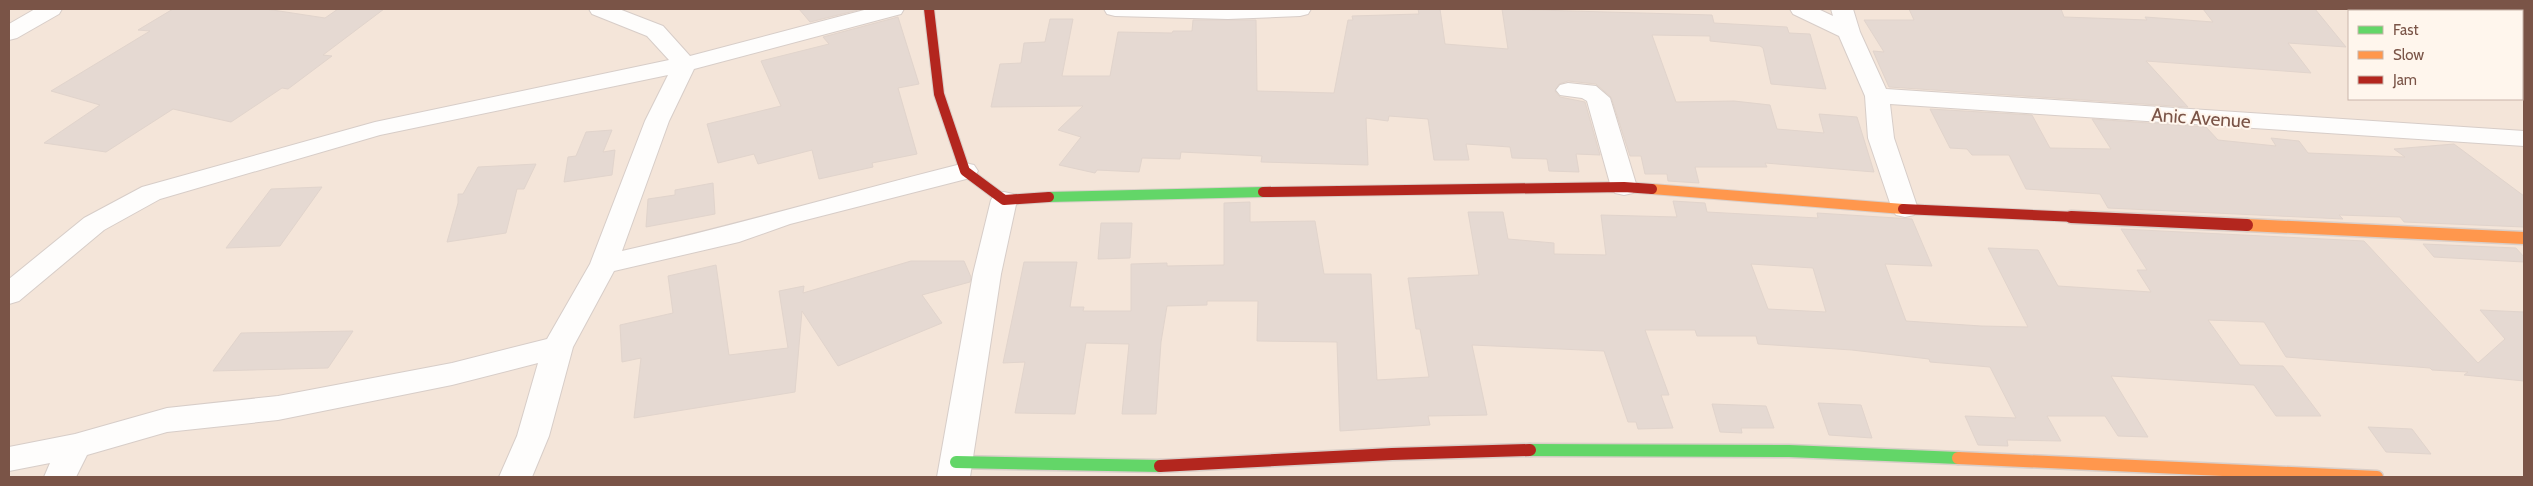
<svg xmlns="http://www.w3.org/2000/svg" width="2533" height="486" font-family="Cabin,sans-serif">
<rect width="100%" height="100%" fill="#f8f2eb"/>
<!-- residential -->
<path fill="#f4e5d9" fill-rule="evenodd" d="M 9,9 L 2524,9 L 2524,477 L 9,477 ZM 2349,11 L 2522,11 L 2522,99 L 2349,99 Z"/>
<!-- building -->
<g fill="#e5d9d2" stroke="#e1d4cc" fill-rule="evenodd">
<polygon points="173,9 266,9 325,18 338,9 384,9 323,55 332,56 288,89 282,88 231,122 173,109 106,152 44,143 100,105 51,91 150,31 138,30"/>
<polygon points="799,9 862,9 810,22"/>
<polygon points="1418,9 1440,9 1445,44 1508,49 1502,9 1712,15 1714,23 1787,27 1789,33 1810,34 1826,89 1771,84 1763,48 1760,46 1710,41 1710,36 1652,35 1676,102 1734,101 1770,105 1777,129 1824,133 1819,114 1857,117 1874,172 1765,163 1767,167 1695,167 1699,183 1668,181 1667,174 1645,174 1641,156 1630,156 1611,97 1596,84 1568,81 1559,84 1555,91 1560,97 1585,102 1600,155 1576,154 1579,172 1549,171 1547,159 1512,158 1510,147 1466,144 1469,160 1434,160 1428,119 1389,116 1388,121 1366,118 1368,165 1261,162 1262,156 1181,152 1180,159 1142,158 1139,172 1097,170 1095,173 1059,165 1081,137 1058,130 1083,106 991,107 1000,64 1021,63 1024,43 1045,42 1050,19 1073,19 1062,76 1110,76 1118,32 1172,33 1173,31 1192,31 1193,20 1256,20 1257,91 1334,93 1348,20 1353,20 1352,16 1419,14"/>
<polygon points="1909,9 2061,9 2064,17 2147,20 2145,17 2213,22 2203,9 2315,9 2346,47 2288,43 2311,73 2146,61 2188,107 1889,87 1873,51 1884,52 1864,20 1914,20"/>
<polygon points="898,17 919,84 898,88 917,154 872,163 873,167 819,179 812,150 758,164 754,154 718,163 707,124 781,106 761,61 829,44 823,37"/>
<polygon points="1930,109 2032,115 2050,148 2111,149 2092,119 2206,127 2218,140 2276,146 2271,138 2299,141 2308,153 2405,157 2394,149 2454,144 2524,196 2524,227 2404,222 2400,217 2339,215 2343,219 2108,208 2100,194 2026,189 2009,155 1972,155 1967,149 1950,148"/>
<polygon points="612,130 603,152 615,150 612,175 564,182 568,157 576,156 586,132"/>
<polygon points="536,164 524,189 517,189 506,233 447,242 458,203 458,194 463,194 478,167"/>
<polygon points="713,183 715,214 646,227 648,199 675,195 675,190"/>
<polygon points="322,187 280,246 226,248 271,189"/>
<path d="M 1673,201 L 1705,203 L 1707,212 L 1818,218 L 1817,213 L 1912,219 L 1932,266 L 1885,264 L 1906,321 L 1981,326 L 2028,327 L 1988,248 L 2038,250 L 2058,286 L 2151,292 L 2137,270 L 2147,270 L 2121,229 L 2364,241 L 2478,363 L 2505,339 L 2480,310 L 2524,312 L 2524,381 L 2464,375 L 2468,372 L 2432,370 L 2430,368 L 2286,357 L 2264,322 L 2208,320 L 2240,365 L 2283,366 L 2321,416 L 2276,416 L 2254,385 L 2111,376 L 2148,437 L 2118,436 L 2105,416 L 2047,416 L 2061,441 L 2007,440 L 2008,446 L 1978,445 L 1965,416 L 2016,418 L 1990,367 L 1930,362 L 1929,359 L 1852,350 L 1758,344 L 1756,336 L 1697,336 L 1695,330 L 1645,330 L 1669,395 L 1661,395 L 1673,428 L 1638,429 L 1636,422 L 1628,422 L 1604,351 L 1472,345 L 1487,415 L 1428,416 L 1430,425 L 1340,431 L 1337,342 L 1257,341 L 1258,301 L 1207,301 L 1207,305 L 1167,306 L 1161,342 L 1156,414 L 1122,414 L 1129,344 L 1086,343 L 1075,414 L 1015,413 L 1025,362 L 1003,363 L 1024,262 L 1077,262 L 1070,307 L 1084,307 L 1083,311 L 1131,311 L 1131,264 L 1167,263 L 1167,266 L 1224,265 L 1224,203 L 1250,202 L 1250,222 L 1315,221 L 1324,274 L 1371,274 L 1377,380 L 1429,377 L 1420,329 L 1416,329 L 1408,278 L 1479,275 L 1468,212 L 1503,212 L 1508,239 L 1554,243 L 1554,254 L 1606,255 L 1601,215 L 1677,217 ZM 1751,264 L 1813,268 L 1826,312 L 1768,309 Z"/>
<polygon points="1101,223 1132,223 1130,258 1098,259"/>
<polygon points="2423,244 2516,248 2524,257 2524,262 2434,257"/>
<polygon points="911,261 964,261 971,277 970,282 922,295 942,323 838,366 802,311 795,392 634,418 641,358 622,362 620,325 673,313 668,276 716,265 729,355 788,348 779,291 804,286 803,293"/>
<polygon points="353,331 328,368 213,371 241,333"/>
<polygon points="1818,403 1861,405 1872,438 1829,435"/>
<polygon points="1712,404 1766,406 1774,428 1741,428 1742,433 1720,432"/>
<polygon points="2368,427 2412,429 2431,454 2386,452"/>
</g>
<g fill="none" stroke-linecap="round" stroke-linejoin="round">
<!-- street casing -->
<g stroke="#d7cdc8" stroke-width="2">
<g id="street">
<polygon points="35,9 62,9 59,14 17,38 9,40 9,24"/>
<path d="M 589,9 L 619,9 L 663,26 L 690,56 L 868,9 L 904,9 L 901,14 L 694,69 L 669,121 L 622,251 C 737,225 850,192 965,163 L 974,165 L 978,171 L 974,177 L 790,224 L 739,242 L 614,271 L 573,347 L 549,436 L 532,477 L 499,477 L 517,436 L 538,363 L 452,385 L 278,420 L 167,432 L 87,455 L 76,477 L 44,477 L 50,463 L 9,471 L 9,447 L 75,434 L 167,408 L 278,396 L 452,363 L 547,339 L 590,264 L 645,121 L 668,75 L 380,135 L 160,199 L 104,230 L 19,301 L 9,304 L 9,279 L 84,218 L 142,187 L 375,122 L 669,60 L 647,36 L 592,14 Z"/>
<polygon points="1104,9 1311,9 1308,14 1300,16 1228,19 1115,16 1107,14"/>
<polygon points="1790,9 1818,9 1833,16 1831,9 1853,9 1860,32 1886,89 2524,131 2524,146 1890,104 1894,138 1918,209 1914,215 1905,217 1896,215 1892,209 1868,138 1865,96 1839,36 1793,14"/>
<polygon points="1568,83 1596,86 1610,98 1637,187 1633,193 1624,195 1615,193 1611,187 1587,101 1582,98 1560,95 1556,90 1560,85"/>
<polygon points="1004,192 1013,194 1017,200 1001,274 970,477 937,477 973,274 991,200 995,194"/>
</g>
</g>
<!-- fast-far1 casing -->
<g stroke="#d9cec8" stroke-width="12">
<polyline id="fast-far1" points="1049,197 1263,192"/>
</g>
<!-- fast casing -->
<g stroke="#d9cec8" stroke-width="15">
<g id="fast">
<polyline points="1530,450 1789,451 1958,458"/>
<polyline points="956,462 1160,466"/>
</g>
</g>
<!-- slow-far1 casing -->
<g stroke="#d9cec8" stroke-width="12">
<polyline id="slow-far1" points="1652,189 1903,209"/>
</g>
<!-- slow casing -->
<g stroke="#d9cec8" stroke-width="15">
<g id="slow">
<polyline points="2247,225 2524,238"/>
<polyline points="1958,458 2377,477"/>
</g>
</g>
<!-- jam-far1 casing -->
<g stroke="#d9cec8" stroke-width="12">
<g id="jam-far1">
<polyline points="929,9 939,94 965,171 1004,200 1049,197"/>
<polyline points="1263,192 1624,187 1652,189"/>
<polyline points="1903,209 2098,218"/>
</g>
</g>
<!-- jam casing -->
<g stroke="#d9cec8" stroke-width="15">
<g id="jam">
<polyline points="2071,217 2247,225"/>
<polyline points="1160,466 1392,454 1530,450"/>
</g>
</g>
<!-- street -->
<use href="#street" fill="#fefdfc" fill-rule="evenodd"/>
<!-- fast-far1 -->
<use href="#fast-far1" stroke="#63d668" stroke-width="10"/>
<!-- fast -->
<use href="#fast" stroke="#63d668" stroke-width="12"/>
<!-- slow-far1 -->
<use href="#slow-far1" stroke="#ff974d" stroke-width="10"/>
<!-- slow -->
<use href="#slow" stroke="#ff974d" stroke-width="12"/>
<!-- jam-far1 -->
<use href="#jam-far1" stroke="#b3261e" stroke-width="10"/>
<!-- jam -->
<use href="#jam" stroke="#b3261e" stroke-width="12"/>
</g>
<g text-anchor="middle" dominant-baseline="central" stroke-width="4" stroke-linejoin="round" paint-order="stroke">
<!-- street labels -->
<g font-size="19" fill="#7a5447" stroke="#fff6ed">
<text transform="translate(2201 118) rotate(4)">Anic Avenue</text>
</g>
</g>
<!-- border -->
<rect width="2533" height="486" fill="none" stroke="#7a5447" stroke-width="20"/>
<!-- legend -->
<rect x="2348" y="10" width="175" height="90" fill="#fff6ed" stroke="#cab5ab"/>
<rect x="2358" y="26" width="25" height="8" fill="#63d668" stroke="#cab5ab"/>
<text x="2393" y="35" font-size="15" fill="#7a5447">Fast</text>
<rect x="2358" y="51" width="25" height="8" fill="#ff974d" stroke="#cab5ab"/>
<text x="2393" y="60" font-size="15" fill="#7a5447">Slow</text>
<rect x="2358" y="76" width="25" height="8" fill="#b3261e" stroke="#cab5ab"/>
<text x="2393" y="85" font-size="15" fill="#7a5447">Jam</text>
</svg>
